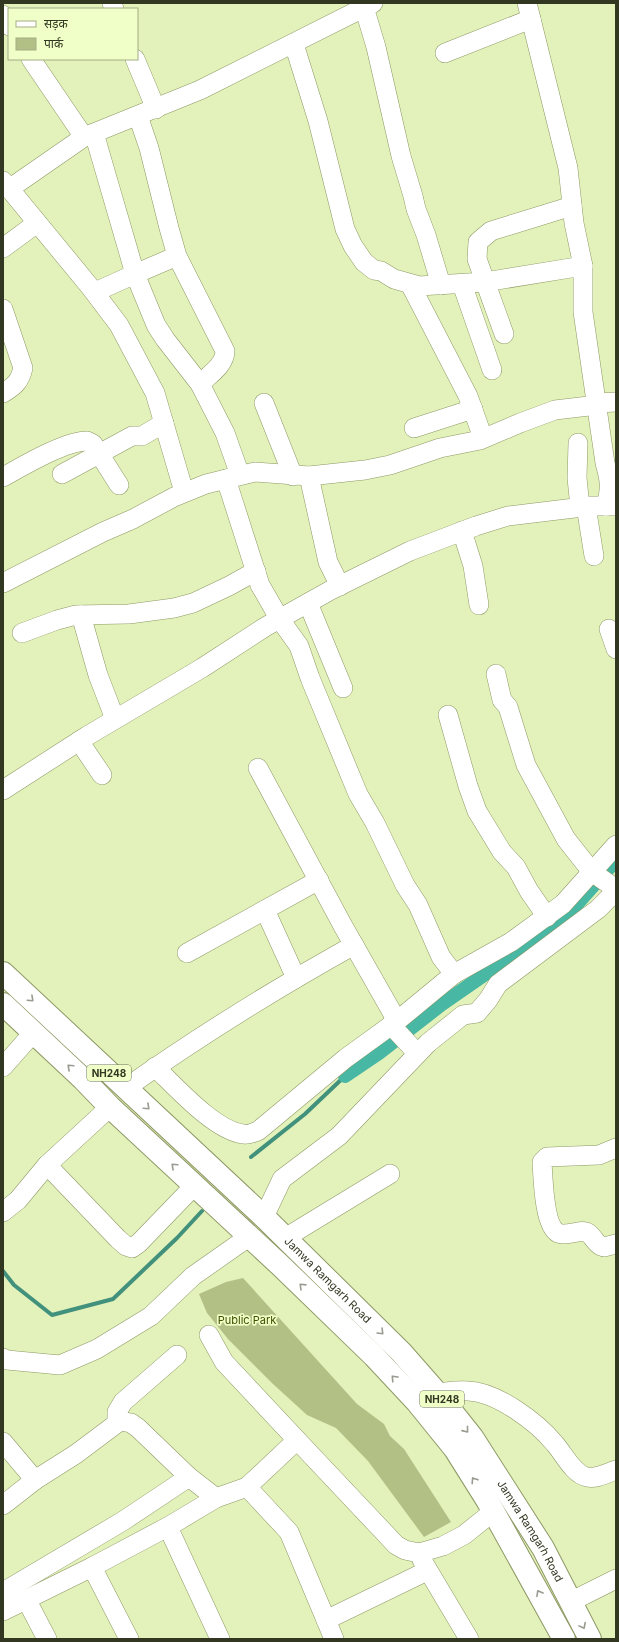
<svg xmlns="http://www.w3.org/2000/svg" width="619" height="1642" font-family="Inter,'Noto Sans Devanagari',sans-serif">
<rect width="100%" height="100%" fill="#e3f1ba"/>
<!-- green -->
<polygon fill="#b2c086" points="243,1278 357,1404 384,1424 390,1436 404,1449 451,1522 424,1537 368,1461 336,1428 307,1415 273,1384 228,1339 207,1313 199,1294 226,1282"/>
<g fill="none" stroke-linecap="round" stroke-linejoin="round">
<!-- stream -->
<g stroke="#41917c" stroke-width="4">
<polyline points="251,1157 305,1114 345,1076"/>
<polyline points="3,1271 14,1285 52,1315 113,1299 177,1238 202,1211"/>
</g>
<!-- canal -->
<polyline stroke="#48b7a3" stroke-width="14" points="345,1076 379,1053 442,1004 494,968 568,914 616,860"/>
<!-- minor casing -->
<g stroke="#8d9965" stroke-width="20">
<g id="minor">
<polyline points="112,3 114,9"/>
<path d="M 527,3 L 568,168 L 574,223 L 583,266 L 583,312 L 605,463 C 610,481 611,487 606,506"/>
<polyline points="364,7 376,47 401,156 413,196 416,209 426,235 441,285"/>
<polyline points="3,15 9,26"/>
<polyline points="294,44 318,121 345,229 353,246 364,262 374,270 381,271 394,279 419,286 485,282 583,266"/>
<polyline points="445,53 531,19"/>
<polyline points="31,59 84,137"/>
<polyline points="135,59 156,109"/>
<path d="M 138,116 L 149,148 L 169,228 L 177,256 L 225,351 C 225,365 209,375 200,384 L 225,433 L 240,475"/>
<polyline points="94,133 135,274 95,292"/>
<polyline points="3,181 91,288 119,325 155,393 184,492"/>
<polyline points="9,189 84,137 200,90 373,3"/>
<polyline points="3,248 37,223"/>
<polyline points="177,256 135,274 156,325 165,339 200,384"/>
<polyline points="410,284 468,396 483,438"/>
<polyline points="462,284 492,370"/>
<path d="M 3,309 L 23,368 C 20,381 15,386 3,393"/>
<polyline points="504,334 477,259 478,242 491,231 572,206"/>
<polyline points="264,403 293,476"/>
<polyline points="414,428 473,409"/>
<polyline points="578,443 577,478 580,507"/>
<polyline points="62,474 132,436 142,436 164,423"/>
<polyline points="309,476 328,562 340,586"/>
<path d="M 3,477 C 23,466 65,441 87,441 L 93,444 L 119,485"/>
<polyline points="226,479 260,585 279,618 299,646 310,678 358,794 375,823 405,885 418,905 441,957 454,974"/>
<polyline points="586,506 594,556"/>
<polyline points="462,531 473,566 479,605"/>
<polyline points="3,583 103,532 133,519 174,497 206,484 255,472 309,476 365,470 390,465 440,448 480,440 520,423 555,410 589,406 597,403 616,402"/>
<polyline points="308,603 343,688"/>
<polyline points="81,615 98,675 115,719"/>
<polyline points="609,629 616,649"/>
<polyline points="22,633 57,620 76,615 129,614 174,608 193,603 229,586 256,571"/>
<polyline points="496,674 502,700 508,707 526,765 566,839 592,872 616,889"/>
<polyline points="448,715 468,786 477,811 502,852 516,867 529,891 547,917"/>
<polyline points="79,741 102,775"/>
<polyline points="258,768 343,926 397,1021"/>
<polyline points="3,790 87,736 202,668 265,627 331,590 410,551 476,526 508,516 591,506 616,506"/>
<polyline points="265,910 296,978"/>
<polyline points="187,953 319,880"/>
<polyline points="391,1025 417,1053"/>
<polyline points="3,1067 33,1033"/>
<path d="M 155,1067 C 176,1087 214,1130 243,1134 C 248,1135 253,1133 258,1131 L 346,1058 L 397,1021 L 454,974 L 511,942 L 563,904 L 616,845"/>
<path d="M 126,1088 C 198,1037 277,988 354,945"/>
<path d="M 616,1148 L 599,1155 L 547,1157 L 542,1162 C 543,1177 544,1226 558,1233 C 568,1237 581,1228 588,1233 C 593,1236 595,1243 601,1246 L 604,1247 L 616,1244"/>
<polyline points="47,1165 118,1239 126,1246 132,1248 139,1243 195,1185"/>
<polyline points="3,1212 18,1200 47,1165 110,1107"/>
<polyline points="264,1217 282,1179 339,1136 428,1043 463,1015 477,1013 488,1000 498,984 598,909 616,891"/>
<polyline points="285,1238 390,1174"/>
<polyline points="209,1335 224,1362 297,1440 247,1487"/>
<polyline points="3,1358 7,1360 60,1365 97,1349 151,1316 193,1276 250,1236"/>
<path d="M 437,1393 C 447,1392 458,1390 468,1391 C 497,1392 537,1422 555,1444 C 564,1454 573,1474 587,1477 C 597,1479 607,1473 616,1470"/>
<polyline points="117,1423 117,1412 123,1402 177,1355"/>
<polyline points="297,1440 381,1529 396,1545 405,1550 419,1553 443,1546 464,1535 494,1511"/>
<polyline points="3,1442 35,1480"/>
<polyline points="216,1498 247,1487 289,1532 334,1639"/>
<polyline points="3,1505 35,1480 76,1454 120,1421 131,1423 138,1428 189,1477 216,1498 171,1525 92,1567 3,1611"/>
<polyline points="168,1527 220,1639"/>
<polyline points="422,1560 469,1639"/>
<polyline points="92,1567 129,1639"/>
<polyline points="3,1592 123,1521 189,1477"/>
<polyline points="26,1599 47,1639"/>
<polyline points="570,1602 616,1579"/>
<polyline points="326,1620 427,1571"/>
</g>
</g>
<!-- highway casing -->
<g stroke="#8d9965" stroke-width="24">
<g id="highway">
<path id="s1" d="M 3,973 L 264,1217 L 401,1352 L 437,1393 L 472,1437 L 543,1548 L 590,1639"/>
<polyline points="3,1004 83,1079 110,1107 280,1265 374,1356 417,1402 455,1449 487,1500 564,1639"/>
</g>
</g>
<!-- minor -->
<use href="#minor" stroke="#fff" stroke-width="19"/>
<!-- highway -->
<use href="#highway" stroke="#fff" stroke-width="22"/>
</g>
<!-- one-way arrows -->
<defs><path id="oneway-chevron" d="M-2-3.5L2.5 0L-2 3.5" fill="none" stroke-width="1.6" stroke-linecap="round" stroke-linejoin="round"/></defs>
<g stroke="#989b90">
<use href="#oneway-chevron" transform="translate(31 999) rotate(43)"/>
<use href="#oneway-chevron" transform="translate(70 1067) rotate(-137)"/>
<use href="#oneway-chevron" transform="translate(147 1107) rotate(43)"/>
<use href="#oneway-chevron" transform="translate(174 1166) rotate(-137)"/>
<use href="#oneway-chevron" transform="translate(302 1286) rotate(-136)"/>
<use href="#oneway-chevron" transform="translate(381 1332) rotate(45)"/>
<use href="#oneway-chevron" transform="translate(394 1378) rotate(-133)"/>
<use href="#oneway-chevron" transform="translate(466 1430) rotate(51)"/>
<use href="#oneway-chevron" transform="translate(474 1480) rotate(-123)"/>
<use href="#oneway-chevron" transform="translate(539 1593) rotate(-119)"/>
<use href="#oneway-chevron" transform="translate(583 1626) rotate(62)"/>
</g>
<g text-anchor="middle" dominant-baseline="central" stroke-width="3.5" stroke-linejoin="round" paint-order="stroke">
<!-- shield labels -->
<g fill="#f0fec7" stroke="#6b7353" stroke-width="1">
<rect x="87" y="1065" width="44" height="16" rx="3"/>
<rect x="420" y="1391" width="44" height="16" rx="3"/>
</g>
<g font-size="10" font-weight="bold" fill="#323721">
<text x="109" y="1073">NH248</text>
<text x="442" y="1399">NH248</text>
</g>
<!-- street labels -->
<g font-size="11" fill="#323721" stroke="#f0fec7">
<text stroke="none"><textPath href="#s1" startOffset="447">Jamwa Ramgarh Road</textPath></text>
<text stroke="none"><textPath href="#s1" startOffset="771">Jamwa Ramgarh Road</textPath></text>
</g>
<!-- park labels -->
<g font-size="11" fill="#445000" stroke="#f0fec7">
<text x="247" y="1320">Public Park</text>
</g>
</g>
<!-- border -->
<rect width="619" height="1642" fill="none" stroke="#323721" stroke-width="8"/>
<!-- legend -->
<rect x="8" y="8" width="130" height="52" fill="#f0fec7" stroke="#a4ae85"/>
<rect x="16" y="21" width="20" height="6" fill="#ffffff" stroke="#a4ae85"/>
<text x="44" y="28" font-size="12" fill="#323721">सड़क</text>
<rect x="16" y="38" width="20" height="12" fill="#b2c086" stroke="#a4ae85"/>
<text x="44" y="48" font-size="12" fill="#323721">पार्क</text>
</svg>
